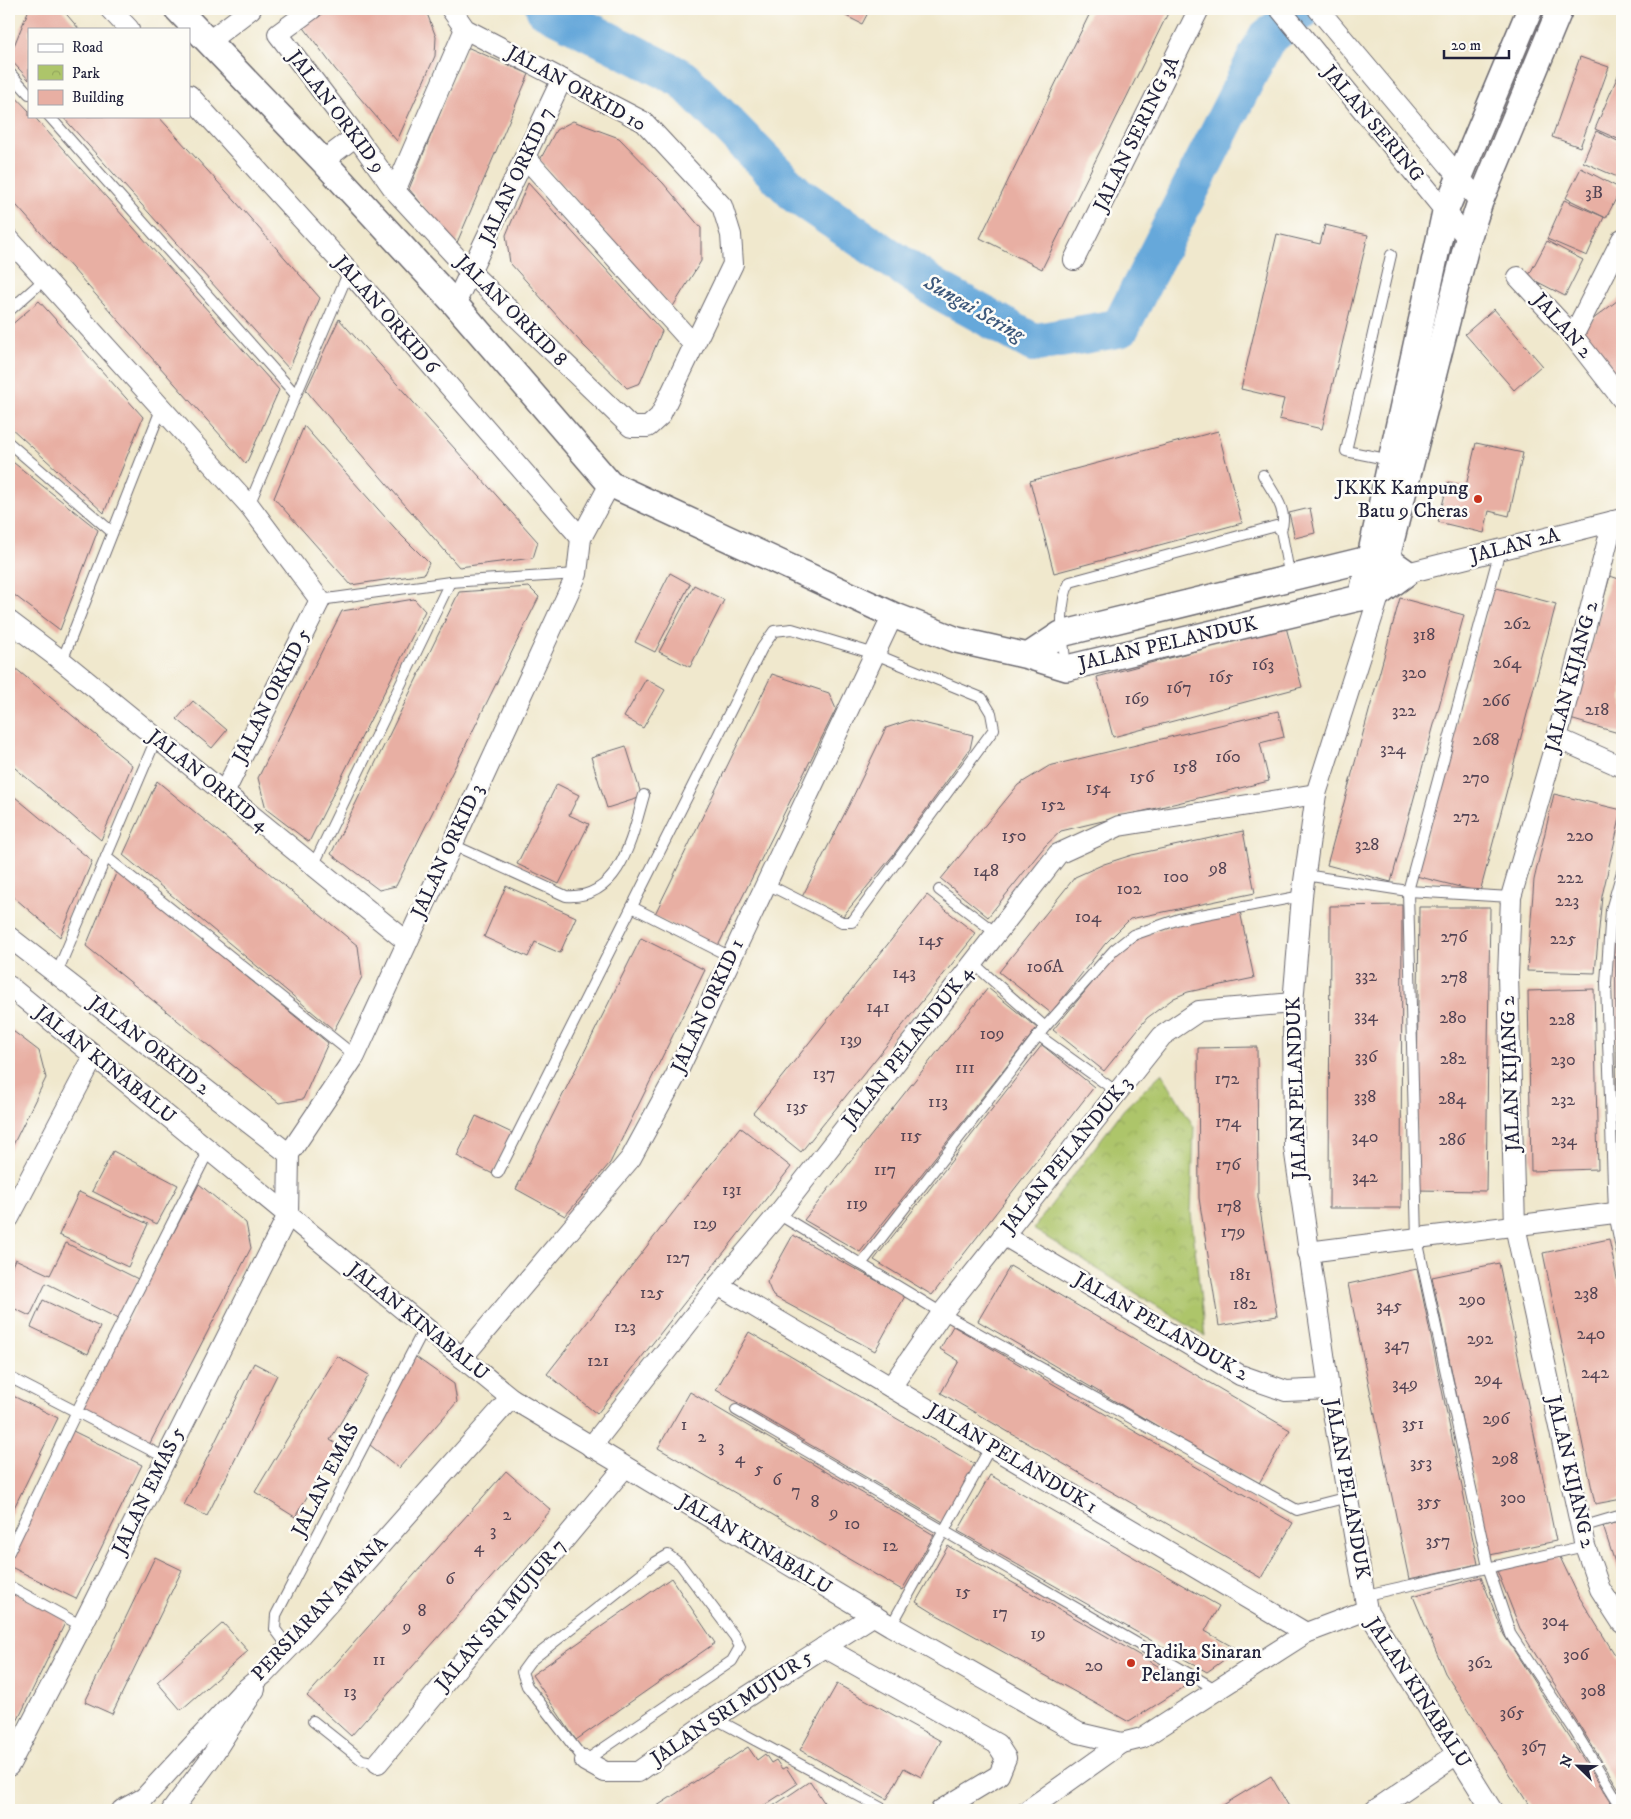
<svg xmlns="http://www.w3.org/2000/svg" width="1631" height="1819" font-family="'IM FELL DW Pica',serif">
<defs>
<pattern id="park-crowns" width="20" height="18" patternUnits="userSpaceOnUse" patternTransform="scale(1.25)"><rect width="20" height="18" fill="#adc56a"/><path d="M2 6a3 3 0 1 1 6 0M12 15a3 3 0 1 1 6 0" fill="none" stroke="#95a95d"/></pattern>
</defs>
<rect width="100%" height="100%" fill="#fdfcf7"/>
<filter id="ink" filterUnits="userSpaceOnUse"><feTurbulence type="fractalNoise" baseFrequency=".02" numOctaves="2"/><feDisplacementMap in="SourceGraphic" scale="10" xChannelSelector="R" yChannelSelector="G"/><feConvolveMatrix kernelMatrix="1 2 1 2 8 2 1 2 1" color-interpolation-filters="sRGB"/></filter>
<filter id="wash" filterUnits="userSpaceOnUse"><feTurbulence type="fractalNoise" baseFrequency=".0096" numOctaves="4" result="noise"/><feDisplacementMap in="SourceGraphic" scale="20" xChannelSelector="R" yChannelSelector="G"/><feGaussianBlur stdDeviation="1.12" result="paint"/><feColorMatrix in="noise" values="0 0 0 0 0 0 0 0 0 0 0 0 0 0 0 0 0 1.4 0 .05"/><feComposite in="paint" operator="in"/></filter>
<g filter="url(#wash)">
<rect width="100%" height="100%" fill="#f0e8cd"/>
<!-- park -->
<polygon fill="url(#park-crowns)" stroke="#687452" points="1162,1073 1194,1127 1191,1213 1205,1336 1033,1229 1124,1109"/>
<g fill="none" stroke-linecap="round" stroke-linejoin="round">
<!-- river -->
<polyline stroke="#66a8da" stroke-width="39" points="545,9 683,79 797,195 935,288 1034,343 1120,328 1266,39 1303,9"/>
</g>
<g id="blocks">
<!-- building -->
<g fill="#e8afa3">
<polygon points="29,9 62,9 79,29 29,29 29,80 9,58"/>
<polygon points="322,9 422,9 428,16 436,37 435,56 397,141 335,69 302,25"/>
<polygon points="832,9 870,9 862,24"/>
<polygon points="1092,9 1170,9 1042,269 980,238"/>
<polygon points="467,47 529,74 456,245 409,189"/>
<polygon points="1580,57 1609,67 1580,147 1552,137"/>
<polygon points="1622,66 1622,129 1618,139 1595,129"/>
<polygon points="9,90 29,111 29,116 34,116 38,121 279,390 246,464 9,197"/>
<polygon points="62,116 158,116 236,202 320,298 289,369"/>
<polygon points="573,121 619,138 663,183 701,228 701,261 672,308 540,160 556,130"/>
<polygon points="1596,131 1622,143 1622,179 1583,162"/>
<polygon points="1581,168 1621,189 1606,218 1566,198"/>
<polygon points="528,183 662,331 640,383 627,388 584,346 510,263 506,235"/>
<polygon points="1564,200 1604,217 1587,256 1547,239"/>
<polygon points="1325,225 1368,235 1322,429 1279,419 1284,399 1241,389 1277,234 1320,244"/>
<polygon points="1547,241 1583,260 1565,296 1528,277"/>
<polygon points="1622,297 1622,372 1615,378 1579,330"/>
<polygon points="39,301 143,417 104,513 9,426 9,327"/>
<polygon points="1494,309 1542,365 1514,390 1465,334"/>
<polygon points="339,319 538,542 533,558 459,567 313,399 306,390"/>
<polygon points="304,426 402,536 429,563 424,574 351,585 274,498"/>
<polygon points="1218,431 1242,523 1054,573 1030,481"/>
<polygon points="1476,443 1523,453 1509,516 1489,511 1484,533 1438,522 1448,482 1466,486"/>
<polygon points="9,459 98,530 60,630 9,591"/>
<polygon points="1310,508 1315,533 1295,538 1289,513"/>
<polygon points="670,573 690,584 655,652 635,642"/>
<polygon points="1610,576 1622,580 1622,734 1570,719"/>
<polygon points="694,585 724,600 690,667 659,652"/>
<polygon points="529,587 539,597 396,886 379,890 331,854 459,592"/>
<polygon points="1493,587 1556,604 1480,892 1416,876"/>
<polygon points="1400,598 1464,615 1391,882 1327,865"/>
<polygon points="414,599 425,611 309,842 266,809 258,778 342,611"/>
<polygon points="1286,627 1302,687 1113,737 1097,677"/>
<polygon points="9,663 132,765 101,840 9,763"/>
<polygon points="772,674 829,693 836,709 717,948 654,916"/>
<polygon points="646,679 665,690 643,728 624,717"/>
<polygon points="193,701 227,730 212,748 177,719"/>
<polygon points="1278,711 1284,737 1260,743 1269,781 1061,831 1045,846 988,917 941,879 1018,785 1049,766"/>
<polygon points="910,720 973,735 970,749 894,854 843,916 802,897 849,805 886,728"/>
<polygon points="626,746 642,797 607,808 591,757"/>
<polygon points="157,781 358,946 362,977 334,1030 123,855"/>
<polygon points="557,784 579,795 569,815 589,824 559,884 517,864"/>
<polygon points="9,792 92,861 60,937 9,893"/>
<polygon points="1554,794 1622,810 1602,896 1595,973 1527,971 1534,880"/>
<polygon points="1243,831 1255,893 1130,919 1105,944 1051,1013 999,972 1075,877 1104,864 1132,855"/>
<polygon points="117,871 328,1043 303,1099 279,1103 86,946"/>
<polygon points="506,886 576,917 560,953 535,942 528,957 484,937"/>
<polygon points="927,895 976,934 801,1152 753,1113"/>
<polygon points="1615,900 1622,900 1622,1161 1617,1161"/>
<polygon points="1402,905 1401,1208 1329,1208 1330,906"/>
<polygon points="1419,907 1490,907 1486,1191 1416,1190"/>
<polygon points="1240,911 1254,978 1188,992 1174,998 1147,1018 1104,1071 1053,1030 1117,953 1144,935 1174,925"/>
<polygon points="641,938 705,970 610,1163 565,1216 516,1189"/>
<polygon points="988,988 1037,1028 860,1252 804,1220"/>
<polygon points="1594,989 1598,1169 1531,1171 1528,991"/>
<polygon points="9,1028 39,1051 46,1078 9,1153"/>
<polygon points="1042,1045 1094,1087 932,1295 874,1260"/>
<polygon points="1257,1047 1258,1197 1277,1316 1219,1326 1199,1198 1198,1048"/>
<polygon points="476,1116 512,1133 493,1174 457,1156"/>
<polygon points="740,1127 791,1167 597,1414 547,1374"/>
<polygon points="113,1151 178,1185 157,1224 92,1191"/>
<polygon points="199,1184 246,1223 251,1248 149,1445 81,1409"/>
<polygon points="79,1192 148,1224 128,1267 59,1235"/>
<polygon points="793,1235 905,1296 875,1351 773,1296 767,1282"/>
<polygon points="1609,1239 1622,1303 1622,1499 1595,1504 1543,1253"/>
<polygon points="66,1243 138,1279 119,1319 46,1283 30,1316 9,1306 9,1273 15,1259 50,1275"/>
<polygon points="1499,1263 1556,1541 1490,1555 1432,1277"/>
<polygon points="1010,1266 1290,1430 1258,1485 978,1321"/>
<polygon points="1417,1269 1478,1564 1409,1579 1348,1284"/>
<polygon points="43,1300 100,1327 88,1354 31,1327"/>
<polygon points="953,1326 1293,1523 1261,1578 941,1393 959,1361 940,1349"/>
<polygon points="749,1332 976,1465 943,1522 716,1390"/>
<polygon points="413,1355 454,1384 457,1402 399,1468 370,1445"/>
<polygon points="337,1356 369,1375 330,1440 338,1445 295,1517 255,1492"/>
<polygon points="254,1363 277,1375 207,1516 184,1505"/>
<polygon points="690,1392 934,1535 902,1590 658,1448"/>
<polygon points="9,1394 58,1418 9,1518"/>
<polygon points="73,1431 142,1465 76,1599 9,1566 9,1561"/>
<polygon points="506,1471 551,1510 351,1736 307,1696"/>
<polygon points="990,1475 1219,1606 1205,1631 1238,1650 1207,1672 958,1531"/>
<polygon points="1622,1521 1622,1584 1603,1526"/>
<polygon points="948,1546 1082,1622 1189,1684 1129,1722 937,1615 916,1602"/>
<polygon points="1559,1555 1578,1595 1622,1666 1622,1794 1521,1631 1496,1568"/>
<polygon points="155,1557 182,1570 112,1714 85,1702"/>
<polygon points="1481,1577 1504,1635 1616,1810 1532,1810 1445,1673 1413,1596"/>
<polygon points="671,1578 715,1643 576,1740 532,1675"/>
<polygon points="9,1590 67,1619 9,1738"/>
<polygon points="223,1623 248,1651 181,1710 157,1682"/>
<polygon points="837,1684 941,1741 921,1777 904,1768 887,1799 800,1750"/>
<polygon points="748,1747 757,1760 765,1754 771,1763 776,1760 782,1769 786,1767 797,1784 757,1810 651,1810"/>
<polygon points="1271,1776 1291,1810 1215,1810"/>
<polygon points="810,1781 829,1810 767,1810 794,1792"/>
</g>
</g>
</g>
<g filter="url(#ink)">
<use href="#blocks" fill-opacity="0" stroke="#6a676e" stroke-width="1"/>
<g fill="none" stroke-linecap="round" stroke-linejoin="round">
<!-- service casing -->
<g stroke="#6a676e" stroke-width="12">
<g id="service">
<polyline points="9,72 29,94"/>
<polyline points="49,116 296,395"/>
<polyline points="1391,255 1346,451 1391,460"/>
<polyline points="9,311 46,278"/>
<polyline points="9,443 112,532"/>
<path d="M 1263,475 C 1272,492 1289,510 1281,530"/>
<polyline points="249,505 349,271"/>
<polyline points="1500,550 1408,891 1417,1239 1488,1567 1511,1635 1573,1728 1622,1808"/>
<polyline points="320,600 450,582 577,574"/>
<polyline points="62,661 162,407"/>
<path d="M 1066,667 C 1063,642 1057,604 1070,582 L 1276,526 L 1281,530 L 1290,578"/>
<path d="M 451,844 L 566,896 C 621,900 632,836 644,795"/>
<polyline points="106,857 355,1056"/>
<polyline points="313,866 450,582"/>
<polyline points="1622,872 1611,910 1606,983 1614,1213 1622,1253"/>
<polyline points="1305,875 1408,891 1511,897"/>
<polyline points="939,890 996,933"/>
<polyline points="632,907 731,957"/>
<polyline points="973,963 1045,1027"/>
<polyline points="56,975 156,739"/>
<polyline points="1038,1035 1117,1092"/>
<polyline points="498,1173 762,648 774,631 792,629 875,654 982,698 991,713 994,729 852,922 842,922 765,883"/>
<polyline points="778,1214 942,1313 1297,1510 1348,1497"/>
<polyline points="861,1264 1045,1027 1114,950 1133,935 1179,919 1302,896"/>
<polyline points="9,1377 166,1458"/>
<polyline points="736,1410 1217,1690"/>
<polyline points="1581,1527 1622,1515"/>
<polyline points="9,1552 76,1413 209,1150"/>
<polygon points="668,1555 680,1564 735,1637 740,1647 732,1661 585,1761 527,1686 522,1672 530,1661 656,1562"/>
<polyline points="9,1586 82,1626"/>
<polyline points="1366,1595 1585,1546"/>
<polyline points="891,1626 991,1446"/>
<polyline points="289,1648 275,1629 276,1615 425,1327"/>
<polyline points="714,1718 885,1810"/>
<polyline points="313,1721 362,1760 378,1763"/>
</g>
</g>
<!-- minor casing -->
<g stroke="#6a676e" stroke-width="22">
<g id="minor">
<polyline points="110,9 129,29"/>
<polyline points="312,9 278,34 356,136 395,191 471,273 631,427 648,427 660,416 733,264 731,235 722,206 644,122 465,29 451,9"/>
<polyline points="1280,9 1468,239"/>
<polyline points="1318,9 1480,202"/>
<polyline points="209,41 251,9"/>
<polyline points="189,95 349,271 581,538"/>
<polyline points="525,157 694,345"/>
<polyline points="323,161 356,136"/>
<polyline points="395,191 465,29"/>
<polyline points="9,239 249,505 320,600 224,793"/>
<polyline points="1074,260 1199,9"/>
<polyline points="1518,277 1573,336 1622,399"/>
<polyline points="455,304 562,79"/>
<polyline points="1573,336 1622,239"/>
<polyline points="1613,521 1557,738 1511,897 1508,976 1515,1226 1585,1546 1600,1589 1622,1623"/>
<polyline points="1407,573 1622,519"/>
<polyline points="1380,593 1316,794 1302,896 1293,1003 1294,1147 1329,1389 1367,1610 1492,1810"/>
<polyline points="9,621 62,661 406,941"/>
<polyline points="1557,738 1622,767"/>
<polyline points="9,937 289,1154"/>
<polyline points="9,986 511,1398 891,1626 1079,1733 1122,1743 1142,1738 1306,1633 1367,1610"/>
<polyline points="9,1218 94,1056"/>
<polyline points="1003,1235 1240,1375 1286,1391 1329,1389"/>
<polyline points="1308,1252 1622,1212"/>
<polyline points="718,1285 1306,1633"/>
<polyline points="462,1358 631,1158 676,1075 893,615"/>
<polyline points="891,1387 942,1313 1162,1036 1199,1011 1293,1003"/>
<polyline points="591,1447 718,1285 778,1214 1058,854 1119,826 1316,794"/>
<polyline points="824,1647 997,1744 1006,1758 999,1775 941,1810"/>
<polyline points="585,1761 605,1772 638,1772 714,1718 874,1615"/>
<polyline points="378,1763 625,1467"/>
<polyline points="9,1766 82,1626 288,1215 289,1154 355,1056 577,574 581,538 610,484"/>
<polyline points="122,1810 144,1798 241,1693 264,1674 289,1648 511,1398"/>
<polyline points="172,1810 210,1759 255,1689"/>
<polyline points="1028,1810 1122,1743"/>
<polyline points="1375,1810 1457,1754"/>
</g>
</g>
<!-- tertiary casing -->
<g stroke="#6a676e" stroke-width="28">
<g id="tertiary">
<polyline points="177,9 323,161 455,304 610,484 893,615 957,640 1028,656 1067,668 1380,593 1407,573 1386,558 1368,559 1061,634 1028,656"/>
<polyline points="1383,573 1468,239 1480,202 1560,9"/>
<polyline points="1361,598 1445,212 1530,9"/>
</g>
</g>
<!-- service -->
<use href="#service" stroke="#fff" stroke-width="10"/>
<!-- minor -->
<use href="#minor" stroke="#fff" stroke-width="20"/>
<!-- tertiary -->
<use href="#tertiary" stroke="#fff" stroke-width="25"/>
</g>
</g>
<!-- markers -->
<g fill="#c8321e" stroke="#fdfcf7" stroke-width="2">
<circle cx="1478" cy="499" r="5"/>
<circle cx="1131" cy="1663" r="5"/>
</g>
<g text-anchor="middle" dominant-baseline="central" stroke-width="5" stroke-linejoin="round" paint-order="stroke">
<!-- number labels -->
<g font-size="18" fill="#544555">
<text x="1594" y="193">3B</text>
<text x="1517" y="624">262</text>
<text x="1424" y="635">318</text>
<text x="1507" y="663">264</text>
<text x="1263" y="665">163</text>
<text x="1414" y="673">320</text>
<text x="1221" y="677">165</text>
<text x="1179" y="688">167</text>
<text x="1137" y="699">169</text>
<text x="1496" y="701">266</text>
<text x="1597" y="710">218</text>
<text x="1404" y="711">322</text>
<text x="1486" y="740">268</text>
<text x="1393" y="749">324</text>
<text x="1228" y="757">160</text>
<text x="1185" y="767">158</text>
<text x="1142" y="777">156</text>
<text x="1476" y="778">270</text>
<text x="1098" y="788">154</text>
<text x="1053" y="805">152</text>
<text x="1466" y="817">272</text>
<text x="1014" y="836">150</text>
<text x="1580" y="836">220</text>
<text x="1367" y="845">328</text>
<text x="1218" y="869">98</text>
<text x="986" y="871">148</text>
<text x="1176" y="877">100</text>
<text x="1570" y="878">222</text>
<text x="1129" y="889">102</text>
<text x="1567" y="901">223</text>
<text x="1088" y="917">104</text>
<text x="1454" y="937">276</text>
<text x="1563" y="939">225</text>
<text x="931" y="940">145</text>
<text x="1045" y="967">106A</text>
<text x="904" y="973">143</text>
<text x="1366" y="976">332</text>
<text x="1454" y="978">278</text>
<text x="878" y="1007">141</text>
<text x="1366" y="1016">334</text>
<text x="1453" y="1018">280</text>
<text x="1562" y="1020">228</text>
<text x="992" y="1034">109</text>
<text x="851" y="1040">139</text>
<text x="1366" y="1057">336</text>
<text x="1453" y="1059">282</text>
<text x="1563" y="1060">230</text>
<text x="965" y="1068">111</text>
<text x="824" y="1074">137</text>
<text x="1227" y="1079">172</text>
<text x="1365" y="1097">338</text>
<text x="1452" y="1099">284</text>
<text x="1563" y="1100">232</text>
<text x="938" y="1102">113</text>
<text x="797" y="1107">135</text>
<text x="1228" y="1122">174</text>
<text x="911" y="1136">115</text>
<text x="1365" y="1137">340</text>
<text x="1452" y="1140">286</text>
<text x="1564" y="1140">234</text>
<text x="1228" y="1165">176</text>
<text x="885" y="1170">117</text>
<text x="1365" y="1177">342</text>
<text x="732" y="1190">131</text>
<text x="857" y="1204">119</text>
<text x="1229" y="1207">178</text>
<text x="705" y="1224">129</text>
<text x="1233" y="1232">179</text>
<text x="678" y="1258">127</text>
<text x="1240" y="1275">181</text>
<text x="652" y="1293">125</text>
<text x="1586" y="1294">238</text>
<text x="1472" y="1300">290</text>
<text x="1245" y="1304">182</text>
<text x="1389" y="1306">345</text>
<text x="625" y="1327">123</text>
<text x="1591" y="1334">240</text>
<text x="1480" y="1339">292</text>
<text x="1397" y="1345">347</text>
<text x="598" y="1361">121</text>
<text x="1595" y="1373">242</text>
<text x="1488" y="1379">294</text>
<text x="1405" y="1384">349</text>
<text x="1496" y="1419">296</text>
<text x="1413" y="1424">351</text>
<text x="684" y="1425">1</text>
<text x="702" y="1437">2</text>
<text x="721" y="1447">3</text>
<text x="740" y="1458">4</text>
<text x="1505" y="1459">298</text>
<text x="1421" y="1463">353</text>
<text x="759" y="1469">5</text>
<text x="777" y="1480">6</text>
<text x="796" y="1491">7</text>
<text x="1513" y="1498">300</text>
<text x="815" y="1502">8</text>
<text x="1429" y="1502">355</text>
<text x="834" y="1513">9</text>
<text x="507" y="1515">2</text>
<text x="852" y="1524">10</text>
<text x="493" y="1531">3</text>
<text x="1438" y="1541">357</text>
<text x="890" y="1546">12</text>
<text x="479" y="1547">4</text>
<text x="450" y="1579">6</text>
<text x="963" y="1592">15</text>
<text x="422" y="1611">8</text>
<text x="1000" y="1613">17</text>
<text x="1555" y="1621">304</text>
<text x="407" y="1627">9</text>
<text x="1038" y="1634">19</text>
<text x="1576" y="1655">306</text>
<text x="379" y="1660">11</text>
<text x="1480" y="1663">362</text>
<text x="1094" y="1666">20</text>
<text x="1593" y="1691">308</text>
<text x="350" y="1692">13</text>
<text x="1512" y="1713">365</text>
<text x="1534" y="1747">367</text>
</g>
<!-- street labels -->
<g font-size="20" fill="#22223b" stroke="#fdfcf7">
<text transform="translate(576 89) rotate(29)">JALAN ORKID 10</text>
<text transform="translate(336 112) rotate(53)">JALAN ORKID 9</text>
<text transform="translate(1373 124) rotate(50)">JALAN SERING</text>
<text transform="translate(1137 134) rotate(-64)">JALAN SERING 3A</text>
<text transform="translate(517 176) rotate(-65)">JALAN ORKID 7</text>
<text transform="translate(511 311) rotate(45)">JALAN ORKID 8</text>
<text transform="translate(386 315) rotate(49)">JALAN ORKID 6</text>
<text transform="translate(1562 326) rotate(49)">JALAN 2</text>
<text transform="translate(1515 546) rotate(-14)">JALAN 2A</text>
<text transform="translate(1168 644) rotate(-13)">JALAN PELANDUK</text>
<text transform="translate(1572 677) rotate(-75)">JALAN KIJANG 2</text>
<text transform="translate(272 696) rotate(-63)">JALAN ORKID 5</text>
<text transform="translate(208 781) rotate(39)">JALAN ORKID 4</text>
<text transform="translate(448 851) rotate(-65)">JALAN ORKID 3</text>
<text transform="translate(708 1006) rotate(-65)">JALAN ORKID 1</text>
<text transform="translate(149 1046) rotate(38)">JALAN ORKID 2</text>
<text transform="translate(908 1047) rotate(-52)">JALAN PELANDUK 4</text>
<text transform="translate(105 1065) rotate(39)">JALAN KINABALU</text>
<text transform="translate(1511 1074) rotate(-92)">JALAN KIJANG 2</text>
<text transform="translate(1297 1088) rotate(-92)">JALAN PELANDUK</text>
<text transform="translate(1067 1155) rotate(-51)">JALAN PELANDUK 3</text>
<text transform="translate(418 1322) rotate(39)">JALAN KINABALU</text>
<text transform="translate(1161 1327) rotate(30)">JALAN PELANDUK 2</text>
<text transform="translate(1012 1459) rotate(31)">JALAN PELANDUK 1</text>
<text transform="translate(1570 1472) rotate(77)">JALAN KIJANG 2</text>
<text transform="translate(326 1480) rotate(-63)">JALAN EMAS</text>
<text transform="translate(1347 1489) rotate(80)">JALAN PELANDUK</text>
<text transform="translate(149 1491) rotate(-64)">JALAN EMAS 5</text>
<text transform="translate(755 1545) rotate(31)">JALAN KINABALU</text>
<text transform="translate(320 1609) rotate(-47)">PERSIARAN AWANA</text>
<text transform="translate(501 1615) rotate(-50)">JALAN SRI MUJUR 7</text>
<text transform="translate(1418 1693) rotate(57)">JALAN KINABALU</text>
<text transform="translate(732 1708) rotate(-34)">JALAN SRI MUJUR 5</text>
</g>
<!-- poi labels -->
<g font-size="20" fill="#22223b" stroke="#fdfcf7" text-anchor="end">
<text x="1468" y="488">JKKK Kampung<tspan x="1468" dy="23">Batu 9 Cheras</tspan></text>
<text x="1141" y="1652" text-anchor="start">Tadika Sinaran<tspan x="1141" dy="23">Pelangi</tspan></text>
</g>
<!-- water labels -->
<g font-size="21" font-style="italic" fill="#3d587b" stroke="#fdfcf7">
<text transform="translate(974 309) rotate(30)">Sungai Sering</text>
</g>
</g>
<!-- margin -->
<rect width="1631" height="1819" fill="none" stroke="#fdfcf7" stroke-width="30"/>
<!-- legend -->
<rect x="28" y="28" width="162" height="90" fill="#fdfcf7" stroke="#a5a5ac"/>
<rect x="38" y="44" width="25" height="8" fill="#ffffff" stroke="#a5a5ac"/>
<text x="72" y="52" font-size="15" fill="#22223b">Road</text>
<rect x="38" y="65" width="25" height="15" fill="url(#park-crowns)" stroke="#a5a5ac"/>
<text x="72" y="78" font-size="15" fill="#22223b">Park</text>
<rect x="38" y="90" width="25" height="15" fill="#e8afa3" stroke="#a5a5ac"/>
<text x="72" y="102" font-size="15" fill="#22223b">Building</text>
<!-- north arrow -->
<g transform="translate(1578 1766) rotate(293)" stroke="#fdfcf7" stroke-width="4" paint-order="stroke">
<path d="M0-4L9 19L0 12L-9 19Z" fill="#22223b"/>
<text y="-8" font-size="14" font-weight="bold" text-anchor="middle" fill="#22223b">N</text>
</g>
<!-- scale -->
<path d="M1444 50v8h65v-8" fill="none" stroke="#22223b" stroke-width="2.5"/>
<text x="1451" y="50" font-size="15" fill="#22223b" stroke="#fdfcf7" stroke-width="4" paint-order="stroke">20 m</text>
</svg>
